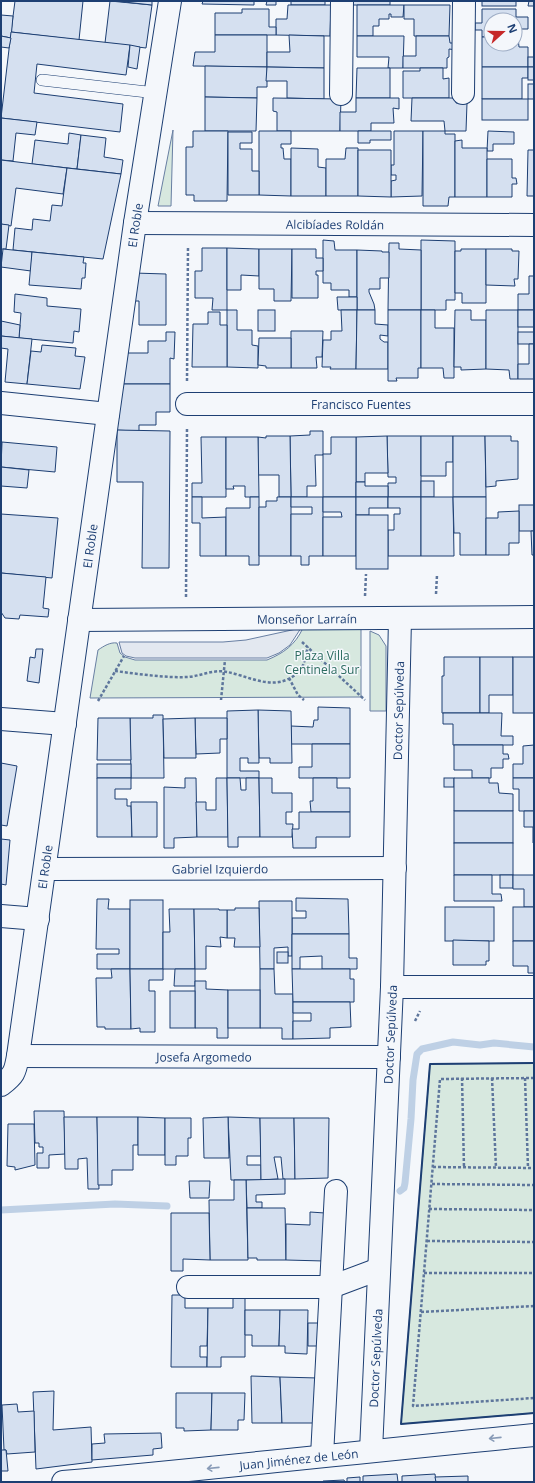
<svg xmlns="http://www.w3.org/2000/svg" width="535" height="1483" font-family="'Open Sans',sans-serif">
<rect width="100%" height="100%" fill="#f4f7fb"/>
<!-- green -->
<g fill="#d7e8df" stroke="#687fa3">
<polygon points="173,130 171,206 158,206"/>
<path d="M 303,628 L 361,629 L 361,697 L 90,698 L 98,650 C 104,646 110,642 117,643 L 120,653 L 125,657 L 135,660 L 267,660 C 284,653 295,645 303,628 Z"/>
<polygon points="370,631 379,635 386,646 386,711 370,711"/>
<polygon points="534,1063 534,1413 401,1424 430,1064"/>
</g>
<!-- parking -->
<polygon fill="#e3e8f0" stroke="#687fa3" points="301,628 290,645 279,653 267,658 135,658 126,656 122,653 119,642 223,642 246,640"/>
<g fill="none" stroke-linecap="round" stroke-linejoin="round">
<!-- stream -->
<g stroke="#bed0e5" stroke-width="7">
<polyline points="400,1191 404,1188 405,1183 411,1119 413,1080 417,1054 422,1049 453,1042 480,1045 494,1043 534,1047"/>
<polyline points="1,1210 115,1204 167,1206"/>
</g>
</g>
<!-- building -->
<g fill="#d5e0f0" stroke="#1d3f73">
<polygon points="15,1 83,1 79,40 11,32"/>
<polygon points="110,1 152,5 146,48 105,43"/>
<polygon points="115,1 152,1 152,5"/>
<polygon points="203,1 254,1 254,5 202,4"/>
<polygon points="267,1 276,1 276,5 266,5"/>
<rect x="291" y="1" width="34" height="4"/>
<rect x="347" y="1" width="43" height="4"/>
<rect x="482" y="1" width="34" height="5"/>
<polygon points="529,1 534,1 534,6 528,6"/>
<polygon points="288,5 331,5 330,36 276,35 276,19 287,19"/>
<polygon points="357,5 404,5 403,17 391,17 391,14 389,14 389,19 379,19 379,26 373,26 373,36 357,36"/>
<polygon points="404,5 450,5 449,36 414,36 414,19 404,19"/>
<polygon points="242,9 269,9 269,27 276,27 276,35 215,35 215,13 242,13"/>
<polygon points="482,9 516,9 516,17 528,17 528,29 518,29 518,37 515,37 515,20 491,20 491,37 482,37 482,30 475,30 475,23 482,23"/>
<polygon points="1,15 13,16 11,38 1,36"/>
<polygon points="11,32 130,45 126,75 37,64 34,93 123,104 120,132 1,118"/>
<polygon points="215,35 267,35 267,67 193,66 195,52 215,52"/>
<polygon points="289,35 324,36 324,68 267,67 267,52 290,52"/>
<polygon points="1,36 11,38 9,48 1,47"/>
<polygon points="357,36 404,36 403,68 388,68 389,57 357,57"/>
<polygon points="416,36 449,36 450,43 457,43 457,50 449,49 449,57 447,58 447,68 403,68 403,56 416,56"/>
<polygon points="482,37 491,37 491,44 515,44 515,37 518,37 519,47 528,47 528,67 482,67"/>
<polygon points="130,45 140,47 137,69 128,67"/>
<rect x="528" y="57" width="6" height="10"/>
<polygon points="205,66 267,67 267,87 257,87 257,98 205,97"/>
<polygon points="267,67 324,68 324,99 287,98 287,81 266,81"/>
<polygon points="482,67 528,67 528,78 522,78 522,99 482,99"/>
<rect x="528" y="67" width="6" height="13"/>
<polygon points="357,68 390,68 390,98 356,98"/>
<polygon points="420,68 443,68 443,79 449,78 449,98 403,98 403,71 420,71"/>
<rect x="528" y="84" width="6" height="15"/>
<polygon points="205,97 257,98 256,131 205,131"/>
<polygon points="273,98 341,99 340,131 277,131 277,112 273,111"/>
<polygon points="356,98 399,98 399,109 393,108 394,123 371,123 371,131 340,131 340,112 356,112"/>
<polygon points="412,98 456,98 456,103 467,103 466,131 445,131 444,121 411,121"/>
<rect x="482" y="99" width="46" height="21"/>
<polygon points="1,118 37,122 35,135 16,133 13,161 1,160"/>
<polygon points="193,131 228,131 227,201 194,201 194,195 186,195 186,147 193,147"/>
<polygon points="259,131 291,131 291,144 281,144 281,148 283,148 284,159 291,159 291,196 259,195"/>
<polygon points="358,131 391,131 391,140 370,140 370,143 358,143"/>
<polygon points="394,131 423,131 422,196 391,197 391,181 396,180 396,175 391,175 391,165 394,165"/>
<polygon points="423,131 445,131 445,134 455,134 455,197 449,197 448,206 423,206"/>
<polygon points="488,131 514,132 514,144 493,144 493,151 487,151"/>
<polygon points="228,132 252,132 252,143 240,143 240,149 252,149 252,171 259,171 259,195 228,195"/>
<polygon points="69,133 81,135 77,169 32,164 35,140 68,144"/>
<polygon points="81,135 106,138 104,157 123,160 121,174 77,169"/>
<polygon points="462,140 462,148 487,148 487,197 455,197 455,141"/>
<polygon points="291,148 318,149 318,167 326,168 326,196 291,196"/>
<polygon points="346,148 358,148 358,196 326,196 326,159 345,159"/>
<polygon points="358,150 391,150 391,197 358,196"/>
<polygon points="528,150 534,150 534,196 527,196"/>
<polygon points="487,159 512,159 512,178 516,178 517,184 512,184 512,197 487,197"/>
<polygon points="1,160 67,168 63,194 16,188 11,226 1,224"/>
<polygon points="67,168 121,174 103,259 13,250 15,228 32,230 33,219 50,221 52,205 62,206"/>
<polygon points="1,224 9,225 6,249 1,249"/>
<polygon points="323,240 334,241 335,250 357,250 357,297 349,297 349,290 331,290 331,283 323,283"/>
<polygon points="421,240 455,241 455,300 446,300 446,310 421,310"/>
<polygon points="389,243 399,243 399,249 421,250 421,310 388,310"/>
<polygon points="202,248 227,248 227,310 212,310 213,298 195,298 195,271 202,271"/>
<polygon points="227,248 259,249 259,276 241,275 241,290 227,290"/>
<polygon points="3,249 32,252 31,271 1,267"/>
<polygon points="259,249 292,249 291,301 274,301 274,289 259,289"/>
<polygon points="292,249 316,249 316,258 323,258 323,271 316,271 316,275 318,275 318,298 292,298"/>
<polygon points="461,249 486,249 486,303 462,303 462,293 455,293 455,251 461,251"/>
<polygon points="486,249 512,249 512,251 519,251 518,279 514,279 515,286 486,285"/>
<polygon points="357,250 382,251 382,252 389,252 389,278 380,278 380,289 369,289 369,292 374,304 375,310 357,310"/>
<polygon points="32,252 84,257 83,263 86,263 85,278 82,278 81,289 29,285"/>
<polygon points="134,273 166,274 166,325 139,325 139,301 132,301"/>
<polygon points="529,276 534,276 534,310 518,310 518,294 529,294"/>
<polygon points="15,294 47,298 47,306 81,309 79,332 74,331 73,343 19,338 21,313 14,312"/>
<polygon points="337,297 357,297 357,310 338,310"/>
<polygon points="227,310 237,310 237,330 252,330 252,345 258,346 258,368 227,367"/>
<rect x="258" y="310" width="17" height="21"/>
<polygon points="341,310 357,310 356,369 330,369 331,367 322,367 323,340 331,340 331,331 342,331"/>
<polygon points="357,310 375,310 375,324 388,325 388,336 380,335 380,339 384,342 388,342 388,369 356,369"/>
<polygon points="388,310 421,310 421,368 418,368 418,378 396,378 397,381 388,381"/>
<polygon points="421,310 435,310 435,328 454,328 454,378 444,378 443,368 421,368"/>
<polygon points="455,310 471,310 471,320 486,320 486,369 461,370 461,367 454,367"/>
<polygon points="486,310 518,310 518,379 510,379 509,370 486,369"/>
<rect x="518" y="310" width="16" height="17"/>
<polygon points="208,312 220,312 220,325 227,325 227,367 192,367 193,324 208,324"/>
<polygon points="1,321 20,325 19,338 1,336"/>
<polygon points="291,331 323,331 322,357 316,357 317,368 291,368"/>
<polygon points="166,332 175,332 174,359 170,358 170,384 120,384 125,353 148,353 148,341 166,341"/>
<rect x="518" y="332" width="16" height="12"/>
<polygon points="1,336 32,339 27,384 5,382 8,349 1,348"/>
<polygon points="259,338 291,338 291,368 266,368 266,366 258,365"/>
<polygon points="529,344 534,344 534,379 518,379 518,364 529,364"/>
<polygon points="42,345 76,348 75,356 85,357 80,389 27,384 31,351 41,352"/>
<polygon points="119,384 170,384 170,412 156,412 156,425 139,425 139,431 112,430"/>
<polygon points="117,430 170,431 169,568 142,568 143,482 117,482"/>
<polygon points="310,431 323,431 323,455 315,455 316,486 307,486 307,497 291,497 290,436 310,435"/>
<polygon points="266,436 290,436 291,497 279,497 279,475 258,475 258,437 266,438"/>
<polygon points="387,436 421,436 421,497 388,497 388,483 396,483 396,477 388,477"/>
<polygon points="387,436 388,473 365,473 365,482 356,482 356,437"/>
<polygon points="421,436 453,436 453,462 446,462 446,476 421,476"/>
<polygon points="453,436 485,436 486,497 453,497"/>
<polygon points="485,436 511,436 511,441 518,441 518,479 496,481 496,486 486,487"/>
<polygon points="201,437 226,437 226,497 192,497 192,483 202,483"/>
<polygon points="226,437 258,437 259,497 245,497 245,486 233,486 234,489 226,489"/>
<polygon points="331,437 356,437 356,497 323,497 323,454 331,454"/>
<polygon points="2,442 57,447 55,472 1,467"/>
<polygon points="1,467 29,470 27,488 1,486"/>
<rect x="421" y="481" width="13" height="16"/>
<polygon points="356,482 365,482 365,486 388,486 388,497 356,497"/>
<polygon points="192,497 202,497 202,518 226,517 226,556 200,556 200,523 192,523"/>
<polygon points="250,497 259,497 259,565 249,565 249,556 226,556 226,508 250,508"/>
<polygon points="277,497 291,497 291,556 259,556 259,507 266,507 266,501 277,501"/>
<polygon points="291,497 323,497 323,556 309,556 309,565 301,565 301,556 291,556 291,514 312,514 312,507 291,507"/>
<polygon points="323,497 356,497 356,556 323,556 323,517 342,517 341,512 323,512"/>
<polygon points="356,497 388,497 388,508 369,508 369,515 356,515"/>
<polygon points="388,497 421,497 421,556 388,556 388,530 394,530 394,514 400,514 400,508 388,508"/>
<polygon points="421,497 453,497 454,556 421,556"/>
<polygon points="453,497 486,497 486,555 460,555 460,533 454,533"/>
<rect x="519" y="505" width="15" height="26"/>
<polygon points="519,511 519,543 509,543 509,555 486,555 486,518 498,518 498,512"/>
<polygon points="1,514 58,518 52,578 1,573"/>
<rect x="356" y="515" width="32" height="54"/>
<polygon points="531,531 534,531 534,555 532,555"/>
<polygon points="1,573 46,577 43,608 49,609 48,617 20,615 19,619 5,618 1,612"/>
<polygon points="36,649 43,649 39,683 27,681 30,657 35,658"/>
<polygon points="444,657 480,657 480,713 442,713 442,676 444,676"/>
<polygon points="480,657 513,657 513,695 489,695 489,713 480,713"/>
<rect x="513" y="657" width="21" height="56"/>
<polygon points="318,707 350,708 350,744 291,744 291,726 313,727 314,720 318,720"/>
<polygon points="258,710 291,711 292,763 270,763 270,758 259,758"/>
<polygon points="258,710 259,763 248,763 248,758 240,758 240,771 259,771 259,778 227,778 227,711"/>
<polygon points="443,713 502,713 501,736 513,736 513,745 453,745 453,724 443,724"/>
<polygon points="153,715 163,715 164,778 131,778 130,718 153,718"/>
<polygon points="98,718 130,718 131,760 97,760"/>
<polygon points="195,718 227,718 227,739 220,739 220,753 196,754"/>
<polygon points="195,718 196,758 164,758 163,719"/>
<polygon points="312,744 350,744 350,778 299,778 299,767 312,767"/>
<polygon points="454,745 503,745 503,754 508,754 509,759 503,759 503,768 491,768 491,778 472,778 472,770 454,770"/>
<polygon points="534,745 534,778 513,778 513,764 523,764 523,746"/>
<polygon points="1,763 17,766 7,826 1,825"/>
<rect x="97" y="764" width="34" height="14"/>
<polygon points="97,778 131,778 131,789 115,789 115,799 127,799 127,806 131,806 132,837 97,837"/>
<polygon points="185,778 196,778 197,837 174,838 174,848 164,848 164,787 185,788"/>
<polygon points="216,778 227,778 228,837 197,837 196,802 206,802 206,810 216,810"/>
<polygon points="227,778 240,778 241,790 246,790 246,778 259,778 260,837 238,837 238,847 228,847"/>
<polygon points="259,778 272,778 272,793 292,793 292,812 286,812 286,824 293,824 292,837 260,837"/>
<polygon points="313,778 337,778 337,788 350,788 350,812 311,812 310,801 313,801"/>
<rect x="444" y="778" width="10" height="9"/>
<polygon points="454,778 489,778 489,783 498,783 499,793 513,794 513,811 454,811"/>
<polygon points="513,778 534,778 534,811 519,811 519,789 513,789"/>
<polygon points="131,802 157,802 157,837 132,837"/>
<rect x="454" y="811" width="59" height="32"/>
<polygon points="524,811 534,811 534,843 533,843 533,827 524,827"/>
<polygon points="299,812 350,812 350,837 316,837 316,848 293,848 292,829 299,829"/>
<polygon points="1,839 10,840 6,885 1,884"/>
<rect x="454" y="843" width="59" height="32"/>
<polygon points="454,875 492,875 492,894 501,894 502,901 454,901"/>
<rect x="500" y="875" width="13" height="13"/>
<polygon points="513,875 534,875 534,907 524,907 524,889 513,889"/>
<polygon points="296,898 348,899 349,934 292,934 292,918 306,918 306,911 296,911"/>
<polygon points="97,899 109,899 108,909 130,909 130,969 97,969 97,954 119,954 119,949 96,949"/>
<rect x="130" y="900" width="33" height="69"/>
<polygon points="259,901 292,901 292,956 288,956 288,947 274,948 274,969 260,969"/>
<rect x="445" y="907" width="49" height="34"/>
<rect x="513" y="907" width="21" height="34"/>
<polygon points="235,908 259,908 260,947 234,947 235,938 227,938 227,910 235,910"/>
<polygon points="169,909 194,909 195,969 163,969 163,932 170,932"/>
<polygon points="194,909 219,909 219,910 227,910 227,938 220,937 221,947 206,946 206,969 195,969"/>
<polygon points="292,934 349,934 349,958 357,958 357,969 322,969 322,956 300,957 300,969 292,969"/>
<polygon points="453,940 489,941 489,961 486,961 486,965 453,965"/>
<polygon points="513,941 534,941 534,973 528,973 528,966 513,966"/>
<rect x="277" y="952" width="11" height="11"/>
<polygon points="111,969 130,969 131,1029 105,1029 105,1027 97,1027 96,978 112,978"/>
<polygon points="130,969 163,969 163,980 149,980 149,991 155,991 155,1032 140,1032 140,1028 131,1029"/>
<polygon points="175,969 195,969 195,986 174,986"/>
<polygon points="260,969 274,969 275,994 293,994 293,1039 282,1039 282,1028 260,1028"/>
<polygon points="292,969 350,969 350,979 354,979 354,1002 293,1002"/>
<polygon points="195,981 206,981 206,989 228,990 228,1038 217,1038 217,1028 195,1028"/>
<rect x="228" y="990" width="32" height="38"/>
<rect x="170" y="991" width="25" height="37"/>
<polygon points="293,1002 350,1002 351,1027 330,1028 330,1038 293,1039 293,1021 311,1021 311,1013 293,1013"/>
<polygon points="34,1111 64,1111 65,1154 49,1155 49,1168 37,1168 37,1153 43,1153 43,1147 39,1147 39,1143 35,1143"/>
<polygon points="64,1117 97,1117 99,1189 88,1189 87,1158 78,1159 78,1169 65,1169"/>
<polygon points="97,1117 138,1117 138,1145 133,1145 133,1170 112,1170 112,1185 98,1185"/>
<polygon points="138,1117 165,1118 165,1155 138,1155"/>
<polygon points="228,1117 260,1118 261,1156 247,1156 247,1165 261,1165 261,1180 231,1180"/>
<polygon points="228,1117 229,1158 204,1158 203,1118"/>
<polygon points="165,1118 191,1118 191,1138 188,1138 188,1156 176,1156 176,1165 165,1165"/>
<polygon points="260,1118 294,1118 295,1179 283,1179 281,1157 274,1157 278,1179 261,1180"/>
<polygon points="294,1118 329,1118 328,1178 295,1179"/>
<polygon points="8,1124 34,1124 35,1165 15,1170 15,1167 7,1166"/>
<polygon points="285,1179 285,1194 256,1195 256,1202 262,1202 262,1208 247,1208 246,1180"/>
<polygon points="234,1180 246,1180 248,1260 210,1260 209,1200 234,1200"/>
<polygon points="189,1181 210,1181 209,1198 190,1198"/>
<polygon points="247,1208 285,1208 286,1260 257,1260 257,1258 248,1258"/>
<polygon points="310,1212 325,1213 324,1261 286,1260 286,1224 310,1225"/>
<polygon points="171,1213 209,1213 210,1260 183,1259 183,1271 171,1271"/>
<polygon points="172,1295 180,1295 185,1298 185,1308 208,1308 207,1346 200,1346 200,1357 207,1357 207,1367 171,1367"/>
<polygon points="233,1296 245,1296 245,1357 221,1357 221,1367 207,1367 208,1308 233,1308"/>
<polygon points="245,1310 280,1310 279,1346 252,1346 252,1335 245,1335"/>
<polygon points="280,1310 308,1310 307,1354 285,1353 285,1346 279,1346"/>
<polygon points="308,1323 320,1323 319,1346 308,1346"/>
<polygon points="251,1376 280,1377 282,1423 252,1423"/>
<polygon points="280,1377 318,1378 314,1423 282,1423"/>
<polygon points="54,1391 53,1430 91,1427 92,1462 36,1469 33,1392"/>
<polygon points="176,1393 212,1393 211,1430 184,1431 184,1428 176,1428"/>
<polygon points="212,1393 245,1393 244,1420 238,1420 238,1430 211,1430"/>
<polygon points="17,1404 18,1412 34,1411 35,1452 7,1454 6,1450 4,1450 2,1405"/>
<polygon points="161,1433 162,1448 153,1449 153,1455 92,1460 92,1444 105,1443 104,1434"/>
<polygon points="1,1450 6,1450 8,1471 1,1471"/>
<polygon points="397,1474 398,1482 363,1482 363,1476"/>
<polygon points="435,1474 436,1482 402,1482 402,1476"/>
<polygon points="468,1476 468,1482 436,1482 435,1477"/>
<polygon points="360,1477 360,1482 347,1482 347,1478"/>
<polygon points="344,1480 345,1482 323,1482 323,1481"/>
</g>
<g fill="none" stroke-linecap="round" stroke-linejoin="round">
<!-- service casing -->
<g stroke="#1d3f73" stroke-width="12">
<polyline id="service" points="42,80 156,93"/>
</g>
<!-- minor casing -->
<g stroke="#1d3f73" stroke-width="24">
<g id="minor">
<polyline points="463,93 464,1"/>
<polyline points="341,94 342,1"/>
<path id="s1" d="M 135,223 L 534,225"/>
<polyline points="1,403 108,414"/>
<path id="s2" d="M 187,404 L 534,404"/>
<path id="s3" d="M 79,620 L 534,617"/>
<polyline points="1,719 65,724"/>
<path id="s4" d="M 45,869 L 395,868"/>
<polyline points="1,916 38,919"/>
<polyline points="392,987 534,987"/>
<path id="s5" d="M 18,1056 L 389,1057"/>
<path id="s6" d="M 1,1085 C 14,1075 15,1073 18,1056 L 135,223 L 170,1"/>
<polyline points="188,1287 331,1287 379,1269"/>
<path id="s7" d="M 371,1451 L 392,987 L 400,618"/>
<polyline points="322,1456 336,1191"/>
</g>
</g>
<!-- secondary casing -->
<g stroke="#1d3f73" stroke-width="24">
<g id="secondary">
<path id="s8" d="M 63,1482 C 220,1468 377,1450 534,1435"/>
</g>
</g>
<!-- path -->
<g stroke="#5e769c" stroke-width="2.5" stroke-dasharray="3 2" stroke-linecap="butt">
<polyline points="187,381 188,246"/>
<polyline points="436,594 437,575"/>
<polyline points="365,596 366,574"/>
<polyline points="186,597 187,428"/>
<polyline points="302,642 365,700"/>
<path d="M 115,671 C 139,674 164,678 188,677 C 201,676 213,669 227,672 C 245,675 267,688 286,680 C 305,672 303,664 308,647"/>
<polyline points="289,678 298,695 304,700"/>
<polyline points="221,700 225,660"/>
<polyline points="98,701 124,656"/>
<polyline points="415,1021 420,1011"/>
<polyline points="462,1078 464,1168"/>
<polyline points="492,1078 496,1168"/>
<polyline points="525,1078 528,1168"/>
<polyline points="534,1078 440,1079 413,1406 534,1398"/>
<polyline points="433,1167 534,1168"/>
<polyline points="432,1184 534,1185"/>
<polyline points="429,1209 534,1210"/>
<polyline points="427,1241 534,1242"/>
<polyline points="424,1273 534,1273"/>
<polyline points="421,1312 534,1306"/>
</g>
<!-- service -->
<use href="#service" stroke="#f4f7fb" stroke-width="11"/>
<!-- minor -->
<use href="#minor" stroke="#f4f7fb" stroke-width="22"/>
<!-- secondary -->
<use href="#secondary" stroke="#f4f7fb" stroke-width="22"/>
<!-- wall -->
<polyline stroke="#1d3f73" stroke-width="2" points="534,1063 430,1064 401,1424 534,1413"/>
</g>
<!-- one-way arrows -->
<defs><path id="oneway-shaft" d="M-6 0H5M1.5-3L5.5 0L1.5 3" fill="none" stroke-width="1.6" stroke-linecap="round" stroke-linejoin="round"/></defs>
<g stroke="#889bb7">
<use href="#oneway-shaft" transform="translate(495 1438) rotate(174)"/>
<use href="#oneway-shaft" transform="translate(213 1468) rotate(174)"/>
</g>
<g text-anchor="middle" dominant-baseline="central" stroke-width="3" stroke-linejoin="round" paint-order="stroke">
<!-- street labels -->
<g font-size="12" fill="#1d3f73" stroke="#f4f7fb">
<text stroke="none"><textPath href="#s1" startOffset="200">Alcibíades Roldán</textPath></text>
<text stroke="none"><textPath href="#s6" startOffset="874">El Roble</textPath></text>
<text stroke="none"><textPath href="#s2" startOffset="174">Francisco Fuentes</textPath></text>
<text stroke="none"><textPath href="#s6" startOffset="550">El Roble</textPath></text>
<text stroke="none"><textPath href="#s3" startOffset="228">Monseñor Larraín</textPath></text>
<text stroke="none"><textPath href="#s7" startOffset="741">Doctor Sepúlveda</textPath></text>
<text stroke="none"><textPath href="#s6" startOffset="226">El Roble</textPath></text>
<text stroke="none"><textPath href="#s4" startOffset="175">Gabriel Izquierdo</textPath></text>
<text stroke="none"><textPath href="#s7" startOffset="417">Doctor Sepúlveda</textPath></text>
<text stroke="none"><textPath href="#s5" startOffset="186">Josefa Argomedo</textPath></text>
<text stroke="none"><textPath href="#s7" startOffset="93">Doctor Sepúlveda</textPath></text>
<text stroke="none"><textPath href="#s8" startOffset="237">Juan Jiménez de León</textPath></text>
</g>
<!-- park labels -->
<g font-size="12" fill="#2c6c60" stroke="#f4f7fb">
<text x="322" y="655">Plaza Villa<tspan x="322" dy="14">Centinela Sur</tspan></text>
</g>
</g>
<!-- border -->
<rect width="535" height="1483" fill="none" stroke="#1d3f73" stroke-width="4"/>
<!-- north arrow -->
<g transform="translate(503 32) rotate(69)"><circle r="19" fill="#f4f7fb" stroke="#9eadc5"/>
<path d="M0-3L7 15L0 10L-7 15Z" fill="#c62828"/>
<text y="-6" font-size="11" font-weight="bold" text-anchor="middle" fill="#1d3f73">N</text>
</g>
</svg>
